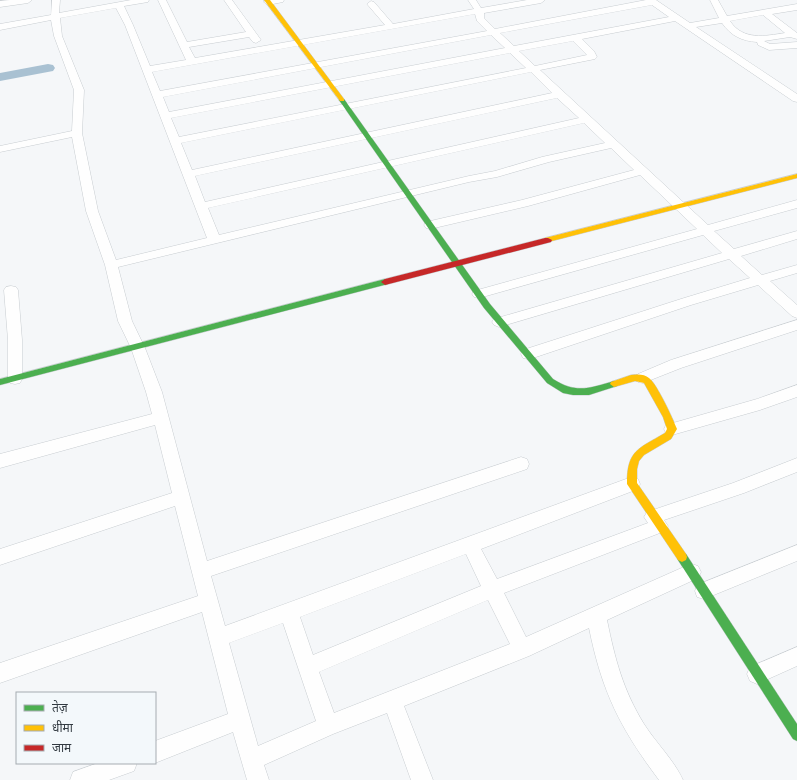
<svg xmlns="http://www.w3.org/2000/svg" width="797" height="780" font-family="Helvetica,'Noto Sans Devanagari',sans-serif">
<rect width="100%" height="100%" fill="#f5f7f9"/>
<g fill="none" stroke-linecap="round" stroke-linejoin="round">
<!-- river -->
<polygon fill="#a9c1d2" fill-rule="evenodd" points="48,64 53,65 55,68 53,71 0,81 0,73"/>
<!-- street casing -->
<g stroke="#c8cdd1" stroke-width="1">
<g id="street">
<polygon points="10,0 32,0 28,3 0,7 0,1"/>
<path d="M 52,0 L 60,0 L 59,13 L 131,0 L 149,0 L 148,2 L 124,6 L 133,25 L 150,66 L 186,60 L 158,0 L 166,0 L 187,42 L 246,32 L 224,0 L 232,0 L 261,40 L 256,43 L 253,42 L 249,37 L 189,47 L 195,58 L 385,25 L 367,4 L 371,1 L 374,2 L 393,24 L 474,9 L 468,0 L 476,0 L 481,8 L 527,0 L 545,0 L 541,3 L 484,13 L 484,18 L 495,29 L 646,0 L 656,0 L 690,23 L 719,18 L 710,0 L 718,0 L 727,16 L 797,4 L 797,10 L 772,14 L 797,33 L 797,39 L 790,37 L 764,41 L 770,44 L 797,42 L 797,48 L 769,50 L 758,45 L 757,42 C 742,41 731,36 722,23 L 696,27 L 797,94 L 797,102 L 793,101 L 675,21 L 582,39 L 594,51 L 597,57 L 595,59 L 540,70 L 708,225 L 797,200 L 797,208 L 714,231 L 734,249 L 797,231 L 797,239 L 741,256 L 762,275 L 797,265 L 797,273 L 770,281 L 797,305 L 797,318 L 792,316 L 758,285 L 691,305 L 533,358 L 528,359 L 523,358 L 521,354 L 523,350 L 681,299 L 750,278 L 729,259 L 499,327 L 494,325 L 492,322 L 494,319 L 722,253 L 703,235 L 479,298 L 474,297 L 472,294 L 474,291 L 697,229 L 640,175 L 528,206 L 430,229 L 426,228 L 424,225 L 426,222 L 522,200 L 634,170 L 611,148 L 549,162 L 497,177 L 469,182 L 118,267 L 132,321 L 145,348 L 162,392 L 207,561 L 521,457 L 527,459 L 529,464 L 527,469 L 211,576 L 225,626 L 626,479 L 632,477 L 638,479 L 640,484 L 638,489 L 481,549 L 497,579 L 648,523 L 644,517 L 647,512 L 733,483 L 797,458 L 797,472 L 744,493 L 664,520 L 668,526 L 665,531 L 504,593 L 526,637 L 686,566 L 692,564 L 698,566 L 701,572 L 698,578 L 607,620 C 615,659 623,690 644,724 C 656,743 674,760 683,780 L 659,780 C 620,728 602,692 589,628 L 529,656 L 404,706 L 433,780 L 411,780 L 387,713 L 333,734 L 264,765 L 269,780 L 247,780 L 233,732 L 155,763 L 155,741 L 228,714 L 202,612 L 0,683 L 0,663 L 198,596 L 175,506 L 0,565 L 0,549 L 172,493 L 155,425 L 0,468 L 0,454 L 152,414 L 146,392 L 131,348 L 118,321 L 105,265 L 86,211 L 72,137 L 0,152 L 0,146 L 72,131 L 74,90 L 54,36 L 51,20 L 0,30 L 0,24 L 51,15 ZM 652,5 L 669,17 L 514,46 L 500,33 ZM 116,8 L 125,25 L 207,238 L 116,260 L 98,211 L 82,133 L 84,90 L 62,36 L 60,18 ZM 475,14 L 477,21 L 487,31 L 160,91 L 152,72 ZM 763,15 L 785,33 C 765,36 743,41 730,21 ZM 491,35 L 505,48 L 169,112 L 163,97 ZM 573,41 L 587,55 L 535,66 L 519,51 ZM 510,53 L 526,68 L 179,137 L 171,118 ZM 531,72 L 552,93 L 192,170 L 181,143 ZM 557,98 L 579,118 L 205,202 L 195,176 ZM 584,123 L 605,143 L 542,157 L 495,171 L 469,176 L 219,235 L 208,208 ZM 466,554 L 481,586 L 313,655 L 300,617 ZM 488,600 L 510,644 L 334,713 L 319,672 ZM 283,623 L 316,721 L 258,746 L 229,643 Z"/>
<polygon points="266,0 284,0 283,2 268,5 264,2"/>
<polygon points="11,286 16,287 18,290 22,340 22,379 20,383 15,384 10,383 8,379 8,340 4,290 6,287"/>
<polygon points="797,320 797,330 681,368 643,383 638,382 636,378 638,374 671,360"/>
<polygon points="797,385 797,397 760,410 672,435 666,433 664,429 666,425 757,399"/>
<polygon points="797,545 797,561 704,599 697,597 695,591 697,585"/>
<polygon points="797,647 797,666 757,684 750,681 747,674 750,667"/>
<polygon points="98,763 137,763 134,771 109,780 70,780 73,772"/>
</g>
</g>
<!-- fast casing -->
<g stroke="#c8cdd1" stroke-width="1">
<g id="fast">
<path d="M 340,99 L 344,99 L 490,304 L 553,379 C 576,394 590,388 614,381 L 617,382 L 618,384 L 617,386 L 589,395 L 573,395 L 563,393 L 547,383 L 484,308 L 339,100 Z"/>
<polygon points="385,279 389,282 388,284 0,385 0,379"/>
<polygon points="682,552 686,554 797,724 797,741 793,739 678,560 677,557 678,554"/>
</g>
</g>
<!-- slow casing -->
<g stroke="#c8cdd1" stroke-width="1">
<g id="slow">
<polygon points="264,0 270,0 344,99 344,101 340,101"/>
<polygon points="797,174 797,178 548,242 544,240 545,238"/>
<path d="M 631,375 C 637,374 645,374 649,378 C 657,384 673,419 677,429 L 671,439 L 644,455 L 639,461 L 637,469 L 637,483 L 686,554 L 687,557 L 686,560 L 682,562 L 678,560 L 627,484 C 627,450 638,449 665,433 L 667,429 L 663,417 L 644,383 L 635,381 L 614,387 L 610,384 L 611,382 Z"/>
</g>
</g>
<!-- jam casing -->
<g stroke="#c8cdd1" stroke-width="1">
<polygon id="jam" points="545,238 548,238 552,240 551,242 385,285 381,282 385,279"/>
</g>
<!-- street -->
<use href="#street" fill="#fefefe" fill-rule="evenodd"/>
<!-- fast -->
<use href="#fast" fill="#4caf50" fill-rule="evenodd"/>
<!-- slow -->
<use href="#slow" fill="#ffc107" fill-rule="evenodd"/>
<!-- jam -->
<use href="#jam" fill="#c62828" fill-rule="evenodd"/>
</g>
<!-- legend -->
<rect x="16" y="692" width="140" height="72" fill="#f3f8fb" stroke="#a6acb1"/>
<rect x="24" y="705" width="20" height="6" fill="#4caf50" stroke="#a6acb1"/>
<text x="52" y="712" font-size="12" fill="#323a41">तेज़</text>
<rect x="24" y="725" width="20" height="6" fill="#ffc107" stroke="#a6acb1"/>
<text x="52" y="732" font-size="12" fill="#323a41">धीमा</text>
<rect x="24" y="745" width="20" height="6" fill="#c62828" stroke="#a6acb1"/>
<text x="52" y="752" font-size="12" fill="#323a41">जाम</text>
</svg>
